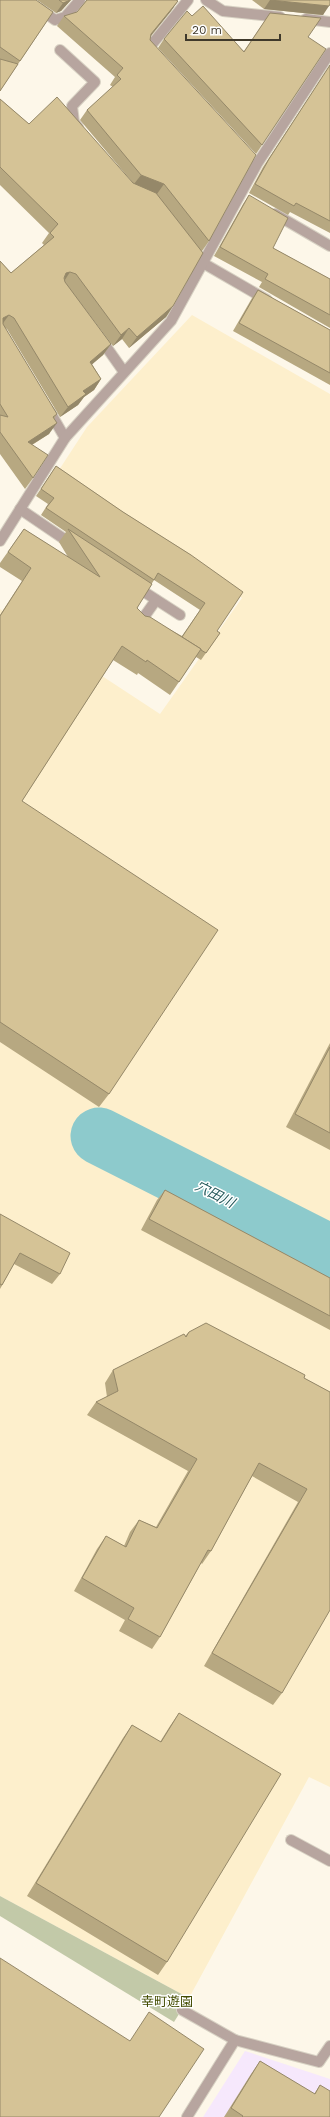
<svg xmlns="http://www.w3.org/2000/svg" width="330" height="2117" font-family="'Work Sans','Noto Sans JP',sans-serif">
<rect width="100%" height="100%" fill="#fdf7e9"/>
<!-- built -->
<polygon fill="#fdefcc" points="192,315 330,394 330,1243 101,1127 93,1142 330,1263 330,1787 309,1777 189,1998 0,1896 0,609 160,714 242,598 57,473 87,427"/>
<!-- education -->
<polygon fill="#f6e8fc" points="245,2051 330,2079 330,2117 203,2117"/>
<!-- green -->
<polygon fill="#c2c9a8" points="0,1896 189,1998 174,2022 0,1916"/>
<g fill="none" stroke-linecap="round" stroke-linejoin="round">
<!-- river -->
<polyline stroke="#8dcacc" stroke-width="57" points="99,1136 330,1253"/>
<!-- street casing -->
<g stroke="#d7d1c3" stroke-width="12">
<g id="street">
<polyline points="206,0 223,11 280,17"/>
<polyline points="40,9 55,20 65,17 80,0"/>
<polyline points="306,19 330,22"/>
<polyline points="60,50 95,82 72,106 74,122 78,127"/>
<polyline points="153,53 149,48 188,0"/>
<polyline points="275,214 330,246"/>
<polyline points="199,259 203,263 267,300"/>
<polyline points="100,338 124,372"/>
<polyline points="50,412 65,438"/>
<polyline points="20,509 73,545"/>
<polyline points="0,541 65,438 171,321 257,164 330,53"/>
<polyline points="135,586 180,615"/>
<polyline points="139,624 156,600"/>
<polyline points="291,1840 330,1861"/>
<polyline points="182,2010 235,2040"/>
<polyline points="187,2117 235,2040 319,2062 330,2046"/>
</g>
</g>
<!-- street -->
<use href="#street" stroke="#b7a59f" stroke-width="10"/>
</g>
<!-- wall -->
<g fill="#b7a881" fill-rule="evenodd">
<polygon points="0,0 53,12 0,91"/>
<polygon points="37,0 71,0 61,11 56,13"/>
<polygon points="86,0 176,0 178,1 171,11 151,36 150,40 209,241 202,251 173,306 166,317 129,348 122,339 113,346 67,285 111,344 103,355 92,364 101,379 94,390 84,397 78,405 60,417 7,329 5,328 57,414 54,419 49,434 32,445 33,478 25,489 0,454 0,261 11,273 44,245 42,243 49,233 0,185 0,99 29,124 133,183 80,120 87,110 113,87 110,85 115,77 57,26 64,16 77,12 86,1"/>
<polygon points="252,0 330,0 323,15 264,9"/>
<polygon points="270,13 308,37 262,145 256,154 158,48 164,39 192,16 244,51"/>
<polygon points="330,65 330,233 290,212 288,215 249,193 263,167"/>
<polygon points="249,195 273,248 330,279 330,328 259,287 262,282 214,256 243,204"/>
<polygon points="258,290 330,330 330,385 233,331 252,298"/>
<path d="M 56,466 L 123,512 L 191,555 L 217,631 L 220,633 L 201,660 L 196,657 L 170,695 L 138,673 L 137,675 L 113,660 L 22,801 L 109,1094 L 99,1107 L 0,1042 L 0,615 L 22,581 L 0,567 L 0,563 L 24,529 L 68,557 L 59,542 L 66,532 L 41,515 L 48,504 L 36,496 ZM 154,580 L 200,610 L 182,636 L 145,616 L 137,608 Z"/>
<polygon points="330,1043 330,1150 286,1127"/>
<polygon points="165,1190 330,1278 330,1330 141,1230 157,1200"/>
<polygon points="0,1214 60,1274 52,1284 14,1264 0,1289"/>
<polygon points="189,1332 304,1378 330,1392 282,1693 273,1705 204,1666 298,1502 252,1476 211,1551 202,1564 201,1563 160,1637 152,1649 119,1631 125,1620 74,1591 97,1549 106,1536 124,1546 130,1532 139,1520 156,1527 188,1471 87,1415 96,1402 107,1397 105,1383 113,1370 185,1336"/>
<polygon points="179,1713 167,1962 158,1975 27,1896 123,1738 132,1725 160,1742 170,1726"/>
<polygon points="260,2061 314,2094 320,2085 330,2117 224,2117 251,2074"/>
</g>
<!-- shaded-wall -->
<g fill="#958869">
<polygon points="70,0 71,0 61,11 56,13 63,3"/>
<polygon points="270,0 329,6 323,15 264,9"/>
<polygon points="178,1 171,11 144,44 151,34"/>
<polygon points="141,175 164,184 157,194 134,184"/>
<polygon points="70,272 63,283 66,273"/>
<polygon points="173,306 166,317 129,348 137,337"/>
<polygon points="9,315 1,326 3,318"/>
<polygon points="129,328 122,339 113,346 121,335"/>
<polygon points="111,344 103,355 82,373 90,362"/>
<polygon points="101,379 94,390 84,397 78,405 60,417 68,407 83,391"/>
<polygon points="57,423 49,434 20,452 28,442"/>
</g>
<!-- building -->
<g fill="#d5c396" stroke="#958869">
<polygon points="0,0 36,0 53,12 20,61 0,47"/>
<polygon points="59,0 70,0 68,1 63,3"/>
<polygon points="87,0 176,0 178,1 151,34 150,40 256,155 209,241 164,184 141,175 87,110 121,79 117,75 123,68 64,16 77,12"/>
<polygon points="270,0 330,0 330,4 329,6"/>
<polygon points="203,6 244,52 270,13 321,18 308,37 326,49 262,145 164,39 187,11 192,16"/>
<polygon points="0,59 18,64 0,91"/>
<polygon points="330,65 330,221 296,203 294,206 255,184 269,159"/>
<polygon points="57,97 133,183 156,193 203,253 173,306 137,337 129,328 121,335 76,274 70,272 66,273 64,278 65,282 111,344 90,362 101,379 83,391 86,394 68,407 14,318 9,315 3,318 3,324 57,414 53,417 57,423 28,442 48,455 33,478 0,432 0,415 8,417 0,404 0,261 11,273 54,237 50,233 58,224 0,167 0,99 29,124"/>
<polygon points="249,195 288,218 273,248 330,279 330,315 265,279 268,274 220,247"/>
<polygon points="258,290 330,330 330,373 239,323"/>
<polygon points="56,466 123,512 191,555 243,592 217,631 220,633 206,653 201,650 201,649 182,637 205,603 158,573 154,580 46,508 54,498 41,489"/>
<polygon points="24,529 100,577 68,529 152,584 137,608 145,616 150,617 201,649 179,682 147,660 146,662 122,646 22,801 218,930 109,1094 0,1022 0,616 31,568 8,552"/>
<polygon points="330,1047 330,1133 295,1114"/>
<polygon points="165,1190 330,1278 330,1316 149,1219"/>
<polygon points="0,1214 70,1253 60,1274 20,1253 2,1285 0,1284"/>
<polygon points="206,1323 305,1375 304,1378 330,1392 330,1610 282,1693 212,1653 307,1489 259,1463 230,1516 211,1551 208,1550 160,1637 128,1619 134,1608 82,1578 106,1536 126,1547 139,1520 157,1528 197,1459 96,1402 118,1391 113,1370 184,1334 186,1337 189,1332"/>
<polygon points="179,1713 281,1774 167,1962 36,1883 132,1725 161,1742"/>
<polygon points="0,1958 130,2041 149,2012 204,2049 159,2117 0,2117"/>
<polygon points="260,2061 315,2094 320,2085 330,2091 330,2117 242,2117 243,2116 231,2108"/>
</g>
<g text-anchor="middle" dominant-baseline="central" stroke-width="3" stroke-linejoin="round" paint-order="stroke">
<!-- park labels -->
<g font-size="13" fill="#434c00" stroke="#fff">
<text x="167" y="2001">幸町遊園</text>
</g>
<!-- water labels -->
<g font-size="14" font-style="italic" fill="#24585a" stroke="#fff">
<text transform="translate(215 1194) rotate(27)">穴田川</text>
</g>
</g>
<!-- scale -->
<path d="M186 34v6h94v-6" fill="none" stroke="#3f392b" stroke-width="2"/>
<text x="192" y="34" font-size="12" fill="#3f392b" stroke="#ffffff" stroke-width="3" paint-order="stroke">20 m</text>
</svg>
